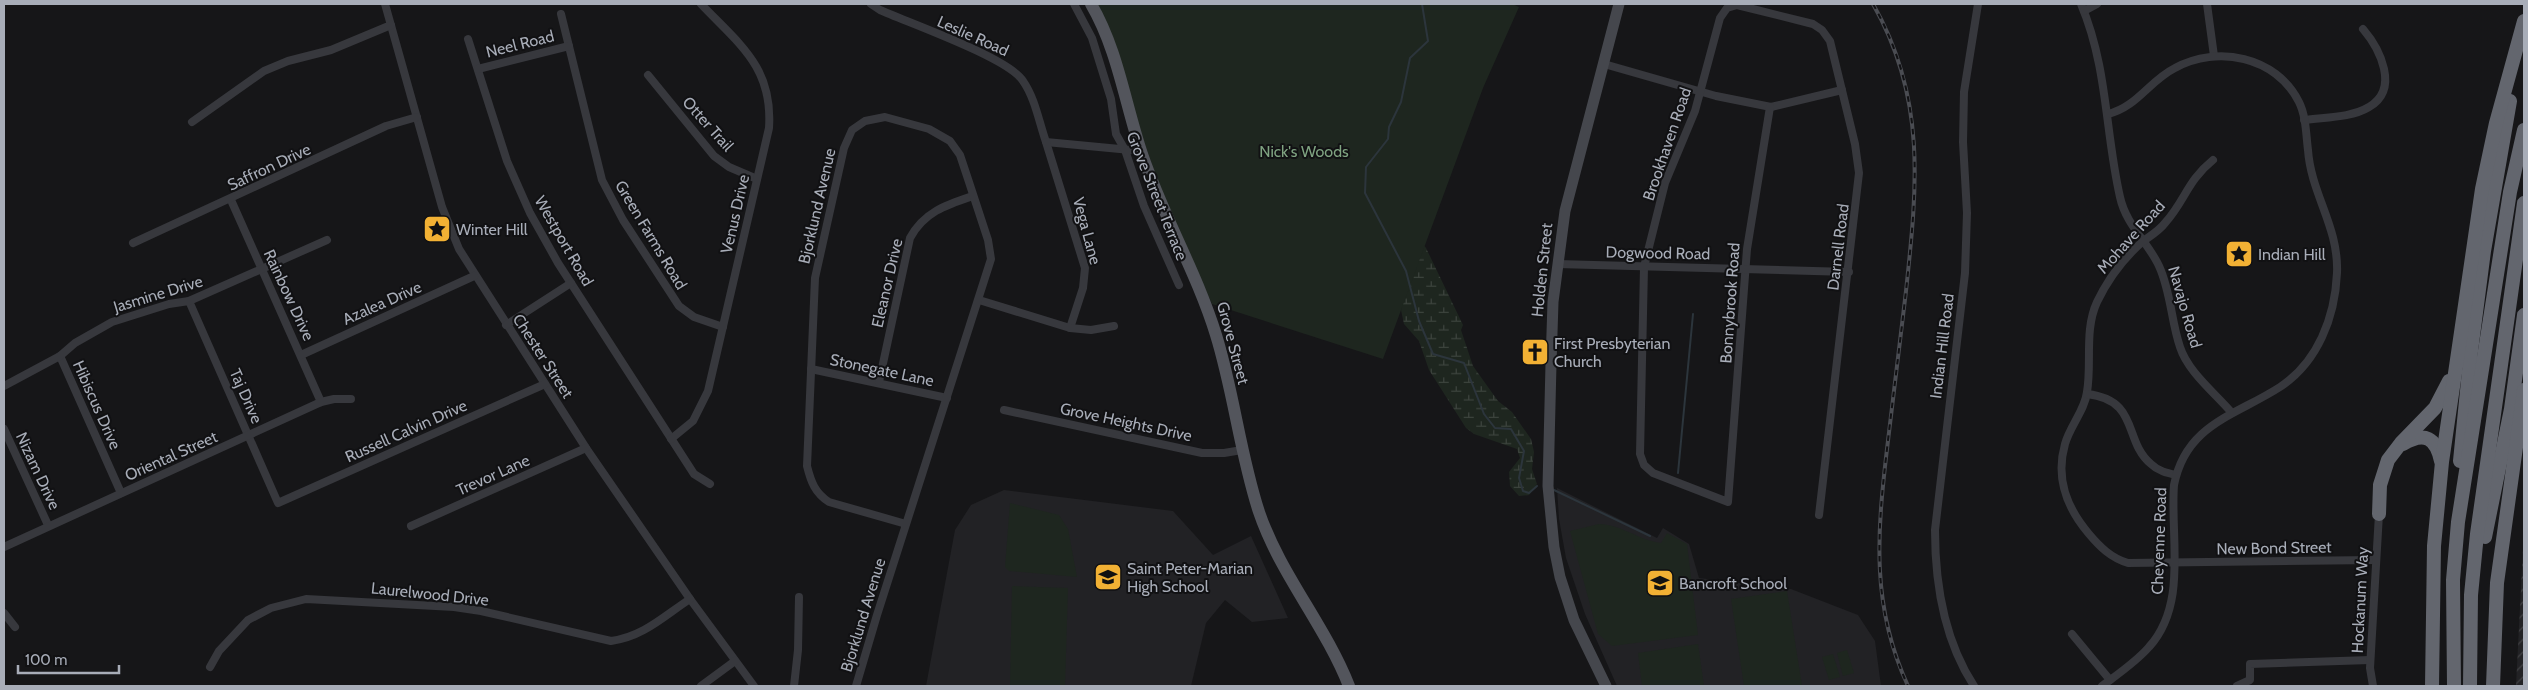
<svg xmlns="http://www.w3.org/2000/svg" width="2528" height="690" font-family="Cabin,sans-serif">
<defs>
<pattern id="industrial-furrows" width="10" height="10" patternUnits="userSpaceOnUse" patternTransform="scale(1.25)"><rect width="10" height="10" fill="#222225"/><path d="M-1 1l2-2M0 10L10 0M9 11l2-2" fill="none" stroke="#3f3f43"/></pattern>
<pattern id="wetland-marsh" width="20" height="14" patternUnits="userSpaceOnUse" patternTransform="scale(1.25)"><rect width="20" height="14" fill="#1e261f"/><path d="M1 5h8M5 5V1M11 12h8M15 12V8" fill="none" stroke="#3c433d"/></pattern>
</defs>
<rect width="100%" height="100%" fill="#161618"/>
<!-- built -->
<g fill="#222225">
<polygon points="1557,488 1657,538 1663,528 1689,544 1699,578 1791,589 1858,615 1875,641 1881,686 1617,686 1585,614 1566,558 1559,519"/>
<polygon points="1004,490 1173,511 1213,555 1251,536 1288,618 1252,622 1225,600 1206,623 1191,686 926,686 955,530 971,505"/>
</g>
<!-- industrial -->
<polygon fill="url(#industrial-furrows)" points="2524,529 2524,686 2516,686"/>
<!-- wetland -->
<polygon fill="url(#wetland-marsh)" points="1395,209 1426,248 1463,325 1461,330 1473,366 1498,401 1512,412 1531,439 1534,452 1532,469 1537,484 1529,495 1519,496 1510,486 1509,472 1520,458 1517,449 1474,434 1466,428 1429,370 1419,341 1404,324 1401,310 1405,290"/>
<!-- green -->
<g fill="#1e261f">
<polygon points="1097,4 1512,4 1519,7 1483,88 1383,359 1212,304 1162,194"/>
<polygon points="1010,503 1059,515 1068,529 1077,577 1009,571 1005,567"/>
<path d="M 1599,524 C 1623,525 1638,540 1661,543 L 1667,533 L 1687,544 L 1698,635 L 1612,646 L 1598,634 L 1570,531 Z"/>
<polygon points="1012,586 1068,588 1065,686 1010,686"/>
<polygon points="1787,591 1802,686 1744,686 1731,599"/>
<polygon points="1698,644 1704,686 1642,686 1638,653"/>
<polygon points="1847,650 1854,673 1843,676 1837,653"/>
<polygon points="1833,654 1840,677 1829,680 1822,657"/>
</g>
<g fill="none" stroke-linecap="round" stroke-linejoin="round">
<!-- stream -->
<g stroke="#2c353c" stroke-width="2">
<polyline points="1422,4 1428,41 1410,58 1401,102 1389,127 1388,139 1366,167 1365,193 1406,271 1419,321 1433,354 1464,363 1484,414 1495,428 1511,429 1524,451 1519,478 1523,491 1529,493 1537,486"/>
<polyline points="1678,473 1693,314"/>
<polyline points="1554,490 1650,536"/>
</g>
<!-- street -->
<g stroke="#37383d" stroke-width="8">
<polyline points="385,4 442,207 459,249 586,448 690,599 754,686"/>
<path d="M 871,4 L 880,10 C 909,23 1009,58 1023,81 C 1035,98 1039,122 1046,142 L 1141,151"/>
<polyline points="1074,4 1092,38 1111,99 1116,134 1125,150 1144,206 1179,285"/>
<path d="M 2081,4 C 2108,68 2105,132 2120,197 C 2126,225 2148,242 2159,266 C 2171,292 2171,321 2180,347 C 2188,372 2215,393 2232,413"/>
<polyline points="2207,4 2214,56"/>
<polyline points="2084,11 2097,4"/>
<polyline points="561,14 602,180 623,220 679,306 694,317 723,327"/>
<polyline points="468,39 507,161 530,213 558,263 694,474 710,484"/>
<polyline points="1604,64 1716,96 1771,107 1842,90"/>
<polyline points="478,69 569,46"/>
<polyline points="648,75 714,156 729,167 757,179"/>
<polyline points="1770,107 1747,249 1728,502 1653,473 1644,465 1640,454 1644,267 1665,183 1695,111 1720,18 1727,8 1737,5 1813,24 1822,30 1830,41 1855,144 1859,173 1819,515"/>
<path d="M 2304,120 C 2324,117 2351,118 2369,107 C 2400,89 2380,49 2363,29"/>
<polyline points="192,122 264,71 288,61 331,50 391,25"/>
<polyline points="1046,142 1085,268 1083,288 1070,328"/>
<path d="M 2213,160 C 2187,181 2185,201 2165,223 C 2159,231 2150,236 2142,242 C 2123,259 2108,279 2097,302 C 2084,330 2092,363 2087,392 C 2085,410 2070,426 2065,444 C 2055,479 2067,508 2089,534 C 2100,547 2111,558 2128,563 L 2375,560"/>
<polyline points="231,200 321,402"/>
<polyline points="133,243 386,126 417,117"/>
<polyline points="1557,264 1849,272"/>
<polyline points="979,300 1070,328 1091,330 1114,326"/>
<polyline points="189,301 278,503 545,384"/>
<polyline points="506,325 571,283"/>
<polyline points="301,355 474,276"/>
<polyline points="60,356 121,493"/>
<polyline points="811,369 947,398"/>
<path d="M 879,382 L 910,238 C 924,212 946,205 973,196"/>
<polyline points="4,386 60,356 75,343 112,322 169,304 189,301 327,240"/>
<path d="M 2087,394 C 2140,400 2123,441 2151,464 C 2158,471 2167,473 2176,475"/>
<polyline points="1004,410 1202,453 1224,453 1242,450"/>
<polyline points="4,429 48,525"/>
<path d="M 671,439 L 693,421 L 708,391 L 769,128 C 773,67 740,45 701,4"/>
<polyline points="411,526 586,448"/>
<polyline points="4,547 321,402 334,399 351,399"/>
<polyline points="4,613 15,627"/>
<polyline points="2072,634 2110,680"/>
<path d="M 210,667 L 219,651 L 248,620 L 271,608 L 306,599 L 454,607 L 481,611 L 611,641 C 643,637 664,616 690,599"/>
<polyline points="701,686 735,661"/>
<polyline points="794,686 798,650 799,597"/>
<path d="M 856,686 L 877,615 L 991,259 L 988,240 L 968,179 L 960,155 L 950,141 L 929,129 L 885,117 L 865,121 L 852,130 L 844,148 L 815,278 L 807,466 C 811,482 815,493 829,502 L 906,524"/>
<path d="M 1974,686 C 1944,640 1935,584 1935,530 L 1965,273 L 1967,213 L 1963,142 L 1964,92 L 1978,4"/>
<path d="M 2102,686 C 2118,674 2136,662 2149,647 C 2188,604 2170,538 2174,485 C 2186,424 2235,416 2280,387 C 2318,362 2335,317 2337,273 C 2339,227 2311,194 2308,150 C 2306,134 2306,116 2299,102 C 2276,56 2217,45 2175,68 C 2149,81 2137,107 2108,114"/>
<polyline points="2237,686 2250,680 2250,664 2370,660"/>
<polyline points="2373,686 2370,668 2379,514"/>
</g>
<!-- secondary -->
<polyline stroke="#45474d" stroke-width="11" points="1606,686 1574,620 1560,577 1554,547 1548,486 1551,364 1553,302 1565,211 1619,4"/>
<!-- primary -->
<path stroke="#53555c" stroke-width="12" d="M 1091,4 C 1118,50 1125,104 1142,154 C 1163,216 1197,273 1216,335 C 1234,393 1240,454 1259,512 C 1280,574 1325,625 1349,686"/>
<!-- highway -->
<g stroke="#63666e" stroke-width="14">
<path d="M 2403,444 C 2425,431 2436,438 2441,461"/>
<polyline points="2460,461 2471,351 2484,251 2510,101"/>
<polyline points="2379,514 2380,485 2388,460 2401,443 2435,408 2449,381"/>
<polyline points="2485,537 2511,409 2524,315"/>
<polyline points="2432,686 2434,546 2442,462 2482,189 2496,123 2524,21"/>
<polyline points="2454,686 2453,580 2458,522 2510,192 2524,130"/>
<polyline points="2470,686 2471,595 2477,534 2524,203"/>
<polyline points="2493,686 2497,583 2524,390"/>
</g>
<!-- rail casing -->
<g stroke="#4a4c52" stroke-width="4">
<path id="rail" d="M 1873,4 C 1927,99 1917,188 1906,291 C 1900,344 1893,396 1887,449 C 1877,534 1871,606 1908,686"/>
</g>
<!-- rail -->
<use href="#rail" stroke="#111113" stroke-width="2" stroke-dasharray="5.5" stroke-linecap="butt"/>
</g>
<!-- icons -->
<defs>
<g id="sight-square" transform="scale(1.4375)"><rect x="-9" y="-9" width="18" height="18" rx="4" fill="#f2b134" stroke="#111113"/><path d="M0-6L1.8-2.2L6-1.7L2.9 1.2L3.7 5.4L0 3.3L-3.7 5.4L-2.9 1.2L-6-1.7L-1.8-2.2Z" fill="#111"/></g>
<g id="church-square" transform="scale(1.4375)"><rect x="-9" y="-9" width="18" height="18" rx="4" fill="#f2b134" stroke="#111113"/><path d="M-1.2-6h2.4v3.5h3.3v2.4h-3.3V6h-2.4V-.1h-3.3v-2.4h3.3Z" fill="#111"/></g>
<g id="school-square" transform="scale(1.4375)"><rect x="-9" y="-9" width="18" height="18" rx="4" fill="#f2b134" stroke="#111113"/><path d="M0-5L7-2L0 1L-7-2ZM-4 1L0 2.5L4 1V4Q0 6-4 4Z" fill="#111"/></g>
</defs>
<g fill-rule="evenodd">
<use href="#sight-square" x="437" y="229"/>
<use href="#sight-square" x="2239" y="254"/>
<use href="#church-square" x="1535" y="352"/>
<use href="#school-square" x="1108" y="577"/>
<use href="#school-square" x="1660" y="583"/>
</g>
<g text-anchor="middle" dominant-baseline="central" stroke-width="4" stroke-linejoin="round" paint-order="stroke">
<!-- street labels -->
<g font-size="16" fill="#a8adb8" stroke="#111113">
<text transform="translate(973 36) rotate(24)">Leslie Road</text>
<text transform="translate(520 44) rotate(-14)">Neel Road</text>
<text transform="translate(708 124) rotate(48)">Otter Trail</text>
<text transform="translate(1667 144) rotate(-71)">Brookhaven Road</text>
<text transform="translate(269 167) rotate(-25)">Saffron Drive</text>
<text transform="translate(1157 196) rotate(68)">Grove Street Terrace</text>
<text transform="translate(817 206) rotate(-77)">Bjorklund Avenue</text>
<text transform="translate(735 214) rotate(-77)">Venus Drive</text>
<text transform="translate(1087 231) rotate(75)">Vega Lane</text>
<text transform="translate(651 235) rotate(59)">Green Farms Road</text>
<text transform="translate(2131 237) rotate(-48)">Mohave Road</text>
<text transform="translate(564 241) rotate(60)">Westport Road</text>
<text transform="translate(1838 247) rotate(-83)">Darnell Road</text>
<text transform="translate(1658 253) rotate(1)">Dogwood Road</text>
<text transform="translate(1542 270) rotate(-84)">Holden Street</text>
<text transform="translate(887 283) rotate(-77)">Eleanor Drive</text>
<text transform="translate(158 294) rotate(-17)">Jasmine Drive</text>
<text transform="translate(289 295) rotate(65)">Rainbow Drive</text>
<text transform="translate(382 303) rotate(-24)">Azalea Drive</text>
<text transform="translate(1730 303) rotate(-86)">Bonnybrook Road</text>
<text transform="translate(2185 307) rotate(74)">Navajo Road</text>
<text transform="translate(1233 343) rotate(75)">Grove Street</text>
<text transform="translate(1942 346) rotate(-83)">Indian Hill Road</text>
<text transform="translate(543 356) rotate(57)">Chester Street</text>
<text transform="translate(882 370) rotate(12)">Stonegate Lane</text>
<text transform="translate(246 396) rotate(66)">Taj Drive</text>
<text transform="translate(97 405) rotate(66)">Hibiscus Drive</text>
<text transform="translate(1126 422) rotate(12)">Grove Heights Drive</text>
<text transform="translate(406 431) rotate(-24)">Russell Calvin Drive</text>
<text transform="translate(171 456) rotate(-24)">Oriental Street</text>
<text transform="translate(38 471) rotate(65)">Nizam Drive</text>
<text transform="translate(493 475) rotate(-24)">Trevor Lane</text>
<text transform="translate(2159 541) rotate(-88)">Cheyenne Road</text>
<text transform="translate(2274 548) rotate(-1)">New Bond Street</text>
<text transform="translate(430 594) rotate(6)">Laurelwood Drive</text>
<text transform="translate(2360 600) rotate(-87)">Hockanum Way</text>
<text transform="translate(863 615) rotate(-73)">Bjorklund Avenue</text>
</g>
<!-- park labels -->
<g font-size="16" fill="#7fa381" stroke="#111113">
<text x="1304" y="151">Nick's Woods</text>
</g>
<!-- poi labels -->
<g font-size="16" fill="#a8adb8" stroke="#111113" text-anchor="start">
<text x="456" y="229">Winter Hill</text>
<text x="2258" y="254">Indian Hill</text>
<text x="1554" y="343">First Presbyterian<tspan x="1554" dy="18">Church</tspan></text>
<text x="1127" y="568">Saint Peter-Marian<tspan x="1127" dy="18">High School</tspan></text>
<text x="1679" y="583">Bancroft School</text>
</g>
</g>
<!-- border -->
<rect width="2528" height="690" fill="none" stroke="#a8adb8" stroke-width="10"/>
<!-- scale -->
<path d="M18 665v8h101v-8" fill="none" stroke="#a8adb8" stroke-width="2.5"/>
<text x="25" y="665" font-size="15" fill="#a8adb8" stroke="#111113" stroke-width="4" paint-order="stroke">100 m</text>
</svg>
